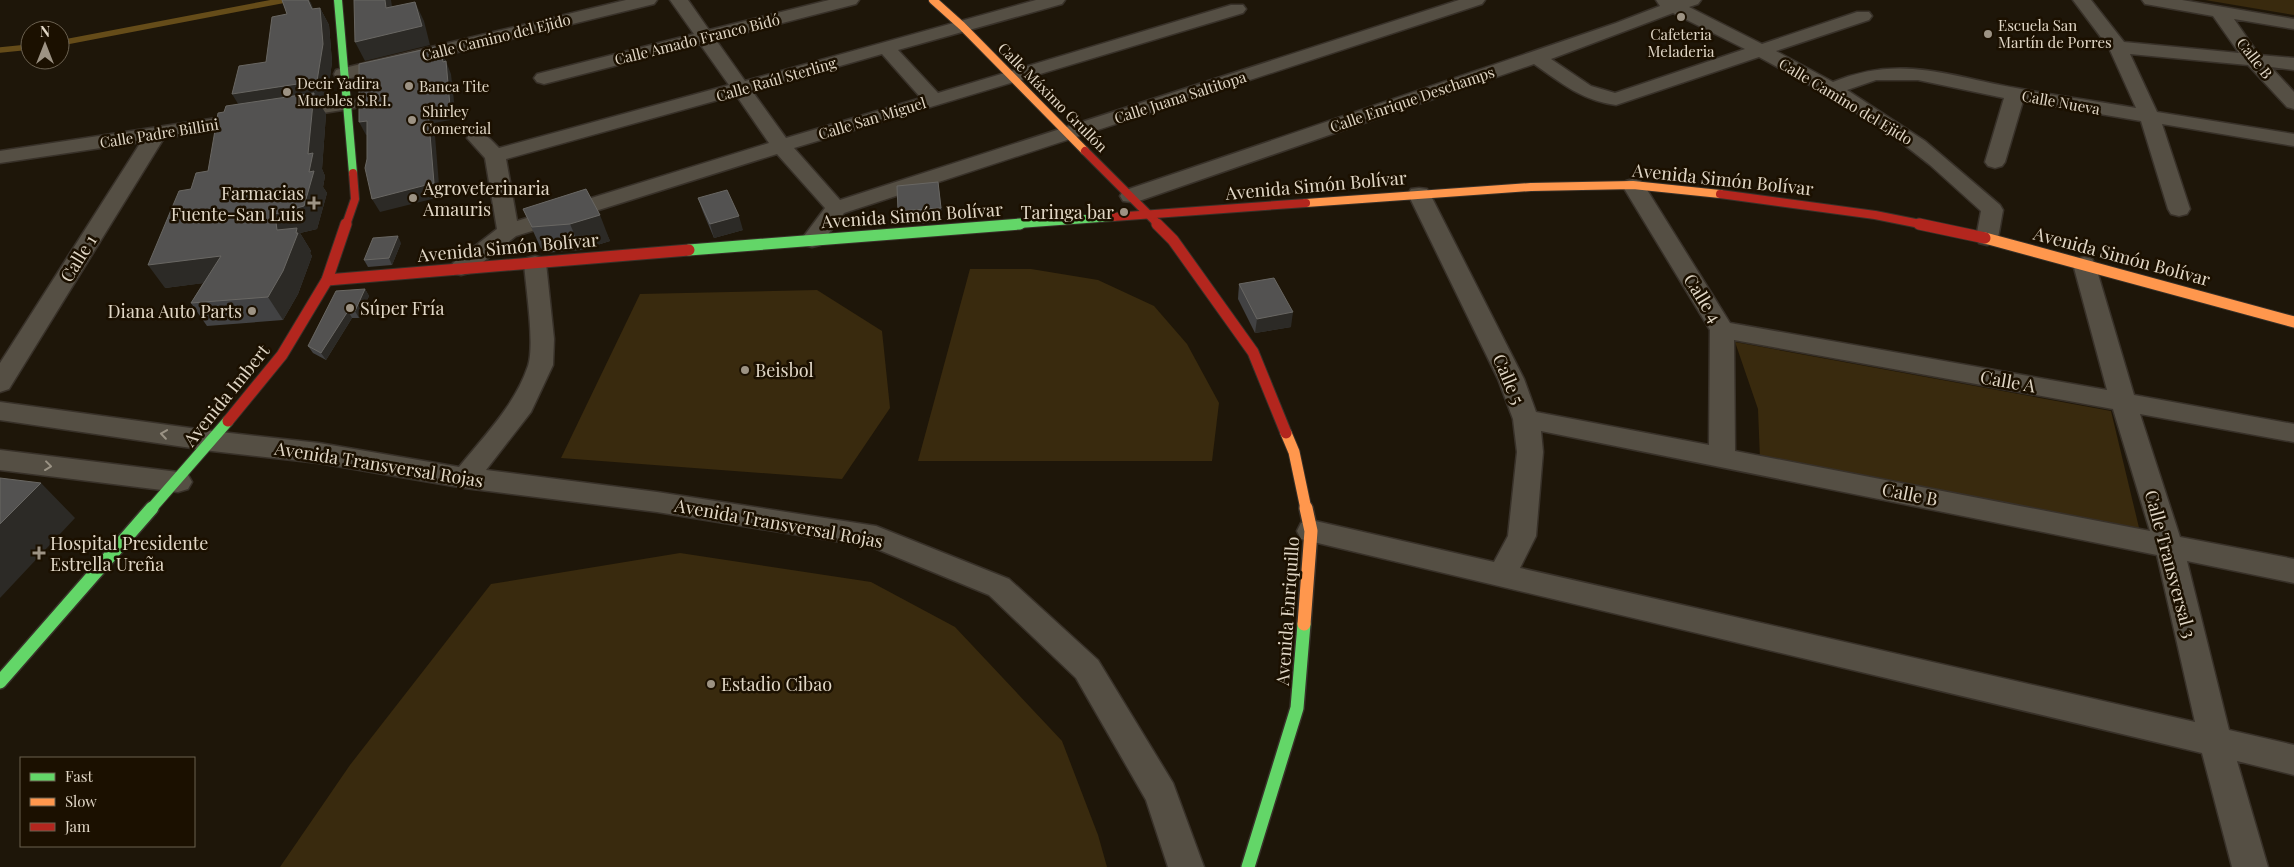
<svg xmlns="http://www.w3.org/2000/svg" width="2294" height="867" font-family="'Playfair Display',serif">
<rect width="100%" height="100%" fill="#1e1609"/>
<!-- green -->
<g fill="#392a0e">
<polygon points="2205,0 2294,0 2294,15"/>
<polygon points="970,269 1031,269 1098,280 1154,306 1187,344 1219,403 1212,461 918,461"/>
<polygon points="817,290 882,331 890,408 842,479 561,458 640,294"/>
<polygon points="1735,342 2111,411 2141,536 1760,459 1758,409"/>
<polygon points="680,553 871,582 955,627 1062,741 1098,835 1107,867 280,867 350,765 491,584"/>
</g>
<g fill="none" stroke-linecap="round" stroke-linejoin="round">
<!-- stream -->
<g stroke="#654c19" stroke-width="5.5">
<polyline points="60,43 285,0"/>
<polyline points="0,50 30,47"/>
</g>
<!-- street casing -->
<g stroke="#383129" stroke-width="3">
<g id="street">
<polygon points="626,0 657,0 654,4 343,80 336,78 334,74 336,70"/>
<path d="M 670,0 L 688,0 L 709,30 L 829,0 L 859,0 L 856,4 L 716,40 L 745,81 L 1036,0 L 1065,0 L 1062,4 L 898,50 L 938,93 L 1231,5 L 1243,5 L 1246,9 L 1243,13 L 794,148 L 840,200 L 1459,0 L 1485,0 L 1482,4 L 844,213 L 820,245 L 812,247 L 804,245 L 801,240 L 825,208 L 777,154 L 516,236 L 469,273 L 461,275 L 453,273 L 450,268 L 453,263 L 497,229 L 485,158 L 467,138 L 470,134 C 484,130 490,139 499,148 L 729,85 L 700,44 L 544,84 L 537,82 L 534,78 L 537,74 L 694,34 ZM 882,54 L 921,98 L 786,138 L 752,91 ZM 736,95 L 769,143 L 517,221 L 506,159 Z"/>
<path d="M 1656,0 L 1701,0 L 1698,4 L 1689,7 L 1762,44 L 1857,12 L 1869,12 L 1872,16 L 1869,20 L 1776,51 L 1833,82 C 1899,54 1949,76 2016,88 C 2056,96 2096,101 2136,108 L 2109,48 L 2073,0 L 2091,0 L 2124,42 L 2239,53 L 2213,16 L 2151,5 L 2145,4 L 2142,0 L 2182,0 L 2294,19 L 2294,29 L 2234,19 L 2259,55 L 2294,58 L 2294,70 L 2271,67 L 2294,92 L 2294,109 L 2287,107 L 2248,65 L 2130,54 L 2157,112 L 2294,134 L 2294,146 L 2162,124 L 2190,209 L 2187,214 L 2179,216 L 2171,214 L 2168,209 L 2141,121 L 2023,101 L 2005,162 L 2002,166 L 1995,168 L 1988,166 L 1985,162 L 2004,98 L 1918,80 L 1876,80 L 1847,90 L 1925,141 L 2000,205 L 2003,210 L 1998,238 L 1995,243 L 1987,245 L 1979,243 L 1976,238 L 1981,211 L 1930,165 L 1893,136 L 1835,99 L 1759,57 L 1616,105 C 1583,101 1561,83 1534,64 L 1139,201 L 1131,202 L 1123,201 L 1120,196 L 1123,191 L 1194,167 L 1616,23 L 1660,6 ZM 1673,13 L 1745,49 L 1615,93 L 1591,86 L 1551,59 Z"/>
<polygon points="348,98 355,100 358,104 355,108 164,138 9,389 0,392 0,363 141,142 0,163 0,151"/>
<path d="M 1633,179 L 1640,181 L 1644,185 L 1730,323 L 2107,390 L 2073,264 L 2076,259 L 2084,257 L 2092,259 L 2095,264 L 2134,395 L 2294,424 L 2294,442 L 2140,414 L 2180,537 L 2294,559 L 2294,583 L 2187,561 L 2229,730 L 2294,745 L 2294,775 L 2237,761 L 2268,867 L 2232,867 L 2202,753 L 1301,539 L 1297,531 L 1301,523 L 1311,520 L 1494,562 L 1508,536 L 1517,452 L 1513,419 L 1498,379 L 1408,194 L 1411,189 L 1419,188 L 1427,189 L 1430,194 L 1524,379 L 1536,412 L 1709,445 L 1710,330 L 1622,185 L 1626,181 ZM 1734,340 L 2113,409 L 2150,531 L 1735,451 ZM 1541,431 L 2157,555 L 2195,722 L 1520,568 L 1536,536 L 1543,452 Z"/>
<path d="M 535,256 L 543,258 L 546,263 L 554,339 L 553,365 L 531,412 L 486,470 L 657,492 L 876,526 L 1009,579 L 1098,660 L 1173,783 L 1204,867 L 1168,867 L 1146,800 L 1076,678 L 989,595 L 872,547 L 657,512 L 465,488 L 319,463 L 212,451 L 0,420 L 0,402 L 212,431 L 319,443 L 459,467 C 484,436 515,405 528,366 C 535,344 526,289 524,263 L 527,258 Z"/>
<polygon points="0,450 178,472 188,475 192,482 188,489 178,492 0,470"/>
</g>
</g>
<!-- fast-far2 casing -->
<g stroke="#383129" stroke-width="10">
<g id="fast-far2">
<polyline points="338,0 353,173"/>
<polyline points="1004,225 1113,217"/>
</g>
</g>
<!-- fast-far1 casing -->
<g stroke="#383129" stroke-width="13">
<g id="fast-far1">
<polyline points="689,250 1020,224"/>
<polyline points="151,509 228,421"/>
</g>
</g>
<!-- fast casing -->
<g stroke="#383129" stroke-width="16">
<g id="fast">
<polyline points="0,682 152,508"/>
<polyline points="1248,867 1297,708 1304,624"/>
</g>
</g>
<!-- slow-far2 casing -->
<g stroke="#383129" stroke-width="10">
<g id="slow-far2">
<polyline points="933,0 962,26 1085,151"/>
<polyline points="1306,203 1531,187 1633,185 1720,194"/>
</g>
</g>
<!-- slow-far1 casing -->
<g stroke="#383129" stroke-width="13">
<g id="slow-far1">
<polyline points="1985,238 2294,322"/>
<polyline points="1286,433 1294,452 1306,509"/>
</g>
</g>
<!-- slow casing -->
<g stroke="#383129" stroke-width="16">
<polyline id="slow" points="1304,624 1311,531 1306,508"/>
</g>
<!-- jam-far1 casing -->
<g stroke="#383129" stroke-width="10">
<g id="jam-far1">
<polyline points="1085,151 1159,225"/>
<polyline points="1720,194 1875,215 1925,225"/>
<polyline points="1113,217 1306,203"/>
<polyline points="346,225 355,199 353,173"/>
</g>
</g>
<!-- jam casing -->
<g stroke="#383129" stroke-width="13">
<g id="jam">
<polyline points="1157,224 1173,240 1253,352 1286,433"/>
<polyline points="1919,224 1985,238"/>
<polyline points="327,280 689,250"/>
<polyline points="228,421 282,355 327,280 346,224"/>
</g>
</g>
<!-- street -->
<use href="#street" fill="#554f44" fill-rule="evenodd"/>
<!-- fast-far2 -->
<use href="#fast-far2" stroke="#63d668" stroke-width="8"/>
<!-- fast-far1 -->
<use href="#fast-far1" stroke="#63d668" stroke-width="11"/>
<!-- fast -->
<use href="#fast" stroke="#63d668" stroke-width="13"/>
<!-- slow-far2 -->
<use href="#slow-far2" stroke="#ff974d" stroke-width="8"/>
<!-- slow-far1 -->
<use href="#slow-far1" stroke="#ff974d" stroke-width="11"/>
<!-- slow -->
<use href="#slow" stroke="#ff974d" stroke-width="13"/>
<!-- jam-far1 -->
<use href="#jam-far1" stroke="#b3261e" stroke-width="8"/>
<!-- jam -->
<use href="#jam" stroke="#b3261e" stroke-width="11"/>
</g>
<!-- wall -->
<g fill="#424243">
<polygon points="282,0 309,0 313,9 320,8 329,25 332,62 327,99 318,101 326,114 322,169 325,176 323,187 327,193 317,229 300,233 311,251 310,253 312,256 298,294 283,320 207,326 191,303 203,283 165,288 191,189 208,171 224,112 238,104 266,62 287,14"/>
<polygon points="938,182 943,222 901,225 898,211"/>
<polygon points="586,189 610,241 581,250 543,253 523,209"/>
<polygon points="698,198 743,230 714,238 703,212"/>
<polygon points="401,243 392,265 368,267 364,260"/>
<polygon points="1239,284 1291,327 1255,333 1238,299"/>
<polygon points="365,289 369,296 359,318 352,318 326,360 313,353 308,346"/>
</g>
<!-- shaded-wall -->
<g fill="#2c2a26">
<polygon points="308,0 309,0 311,3 321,27"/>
<polygon points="385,0 391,0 395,27 386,8"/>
<polygon points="415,2 424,21 430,45 365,61 355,42"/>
<polygon points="320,8 329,25 332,62 327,99 318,101 326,114 322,169 325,176 323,187 327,193 317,229 300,233 311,251 310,253 312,256 298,294 283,320 268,297 277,230 243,112 232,94 317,81"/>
<polygon points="440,46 451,74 456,119 434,123 440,197 380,212 372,199 428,110 443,62"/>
<polygon points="367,121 373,134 366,135 359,122"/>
<polygon points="938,182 940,196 943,222 941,208"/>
<polygon points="600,215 610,241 581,250 570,224"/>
<polygon points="739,216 743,230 714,238 710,224"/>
<polygon points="398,236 401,243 392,265 389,258"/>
<polygon points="221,256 236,279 165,288 148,265"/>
<polygon points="365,289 369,296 359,318 355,311"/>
<polygon points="348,311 352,318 326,360 321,353"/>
<polygon points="1293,312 1291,327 1255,333 1257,319"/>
<polygon points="41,483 75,518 0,598 0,524"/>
</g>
<!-- building -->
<g fill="#535251" stroke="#696763">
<polygon points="282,0 308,0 312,9 320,8 323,44 317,81 232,94 239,66 266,62 272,17 287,14"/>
<polygon points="354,0 385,0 386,8 415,2 422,26 355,42"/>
<polygon points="440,46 443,62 446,61 450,106 428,110 434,183 372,199 365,168 367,159 367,121 359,122 359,64"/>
<polygon points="314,93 308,154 313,153 309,172 314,171 304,206 275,214 277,230 297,228 296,233 298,233 283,271 268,297 191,303 221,256 148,265 179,191 191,189 196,173 208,171 218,113 224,112 226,106"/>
<polygon points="938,182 941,208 898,211 897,186"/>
<polygon points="586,189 600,215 570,224 532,227 523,209"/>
<polygon points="727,190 739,216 710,224 698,198"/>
<polygon points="398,236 389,258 364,260 373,238"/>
<polygon points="1274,278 1293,312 1257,319 1239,284"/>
<polygon points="365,289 355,311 348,311 321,353 308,346 336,291"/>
<polygon points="0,478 41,483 0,524"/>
</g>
<!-- one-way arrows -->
<defs><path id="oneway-chevron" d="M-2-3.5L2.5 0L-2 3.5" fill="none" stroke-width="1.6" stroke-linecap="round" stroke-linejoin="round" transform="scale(1.25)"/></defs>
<g stroke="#9b9385">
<use href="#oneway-chevron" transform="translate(164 434) rotate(-172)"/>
<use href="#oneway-chevron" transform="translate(48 466) rotate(7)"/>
</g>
<!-- markers -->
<g fill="#9d9384" stroke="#1b1000" stroke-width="2">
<circle cx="1681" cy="17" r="5"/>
<circle cx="1988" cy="34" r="5"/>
<circle cx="409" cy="86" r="5"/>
<circle cx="287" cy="92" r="5"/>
<circle cx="412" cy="120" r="5"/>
<circle cx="413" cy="198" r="5"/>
<path d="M311.5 195.5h5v5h5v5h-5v5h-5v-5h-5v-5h5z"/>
<circle cx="1124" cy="212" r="5"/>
<circle cx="350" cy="308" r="5"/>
<circle cx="252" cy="311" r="5"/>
<circle cx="745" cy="370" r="5"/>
<path d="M36.5 545.5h5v5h5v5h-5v5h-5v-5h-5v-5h5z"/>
<circle cx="711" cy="684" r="5"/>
</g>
<g text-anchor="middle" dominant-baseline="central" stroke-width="5" stroke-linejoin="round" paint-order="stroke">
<!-- far-poi labels -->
<g font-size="15" fill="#e1d7c6" stroke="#1b1000" text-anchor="start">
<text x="1998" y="25">Escuela San<tspan x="1998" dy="17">Martín de Porres</tspan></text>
<text x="1681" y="34" text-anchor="middle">Cafeteria<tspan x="1681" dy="17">Meladeria</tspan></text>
<text x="297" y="83">Decir Yadira<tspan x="297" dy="17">Muebles S.R.I.</tspan></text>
<text x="419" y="86">Banca Tite</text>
<text x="422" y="111">Shirley<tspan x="422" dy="17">Comercial</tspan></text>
</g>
<!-- far-street labels -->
<g font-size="15" fill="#e1d7c6" stroke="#1b1000">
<text transform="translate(496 37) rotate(-14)">Calle Camino del Ejido</text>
<text transform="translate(697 39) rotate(-14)">Calle Amado Franco Bidó</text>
<text transform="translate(2255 58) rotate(52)">Calle B</text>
<text transform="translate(776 79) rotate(-16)">Calle Raúl Sterling</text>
<text transform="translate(1053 97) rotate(45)">Calle Máximo Grullón</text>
<text transform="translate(1180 97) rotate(-18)">Calle Juana Saltitopa</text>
<text transform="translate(1412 99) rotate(-19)">Calle Enrique Deschamps</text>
<text transform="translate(1846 101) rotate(31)">Calle Camino del Ejido</text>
<text transform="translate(2061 102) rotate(10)">Calle Nueva</text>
<text transform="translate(872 118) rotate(-17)">Calle San Miguel</text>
<text transform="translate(159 133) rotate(-9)">Calle Padre Billini</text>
</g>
<!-- street labels -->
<g font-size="18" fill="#e1d7c6" stroke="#1b1000">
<text transform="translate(1723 179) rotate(6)">Avenida Simón Bolívar</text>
<text transform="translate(1316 185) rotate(-5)">Avenida Simón Bolívar</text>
<text transform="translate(912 215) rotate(-4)">Avenida Simón Bolívar</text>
<text transform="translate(508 247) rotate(-5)">Avenida Simón Bolívar</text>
<text transform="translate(2122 256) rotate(15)">Avenida Simón Bolívar</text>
<text transform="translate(78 258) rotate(-58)">Calle 1</text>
<text transform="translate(1703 298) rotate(58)">Calle 4</text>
<text transform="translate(1509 379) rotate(67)">Calle 5</text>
<text transform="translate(2008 381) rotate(10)">Calle A</text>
<text transform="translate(226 395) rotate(-51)">Avenida Imbert</text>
<text transform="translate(379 464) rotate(9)">Avenida Transversal Rojas</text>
<text transform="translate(1910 494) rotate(11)">Calle B</text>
<text transform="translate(779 523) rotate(10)">Avenida Transversal Rojas</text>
<text transform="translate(2171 564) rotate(75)">Calle Transversal 3</text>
<text transform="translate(1287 611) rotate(-86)">Avenida Enriquillo</text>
</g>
<!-- poi labels -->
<g font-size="18" fill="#e1d7c6" stroke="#1b1000" text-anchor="start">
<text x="423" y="188">Agroveterinaria<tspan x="423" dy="21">Amauris</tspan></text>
<text x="304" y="193" text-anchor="end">Farmacias<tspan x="304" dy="21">Fuente-San Luis</tspan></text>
<text x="1114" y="212" text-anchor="end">Taringa bar</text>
<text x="360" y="308">Súper Fría</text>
<text x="242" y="311" text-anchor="end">Diana Auto Parts</text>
<text x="755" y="370">Beisbol</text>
<text x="50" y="543">Hospital Presidente<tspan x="50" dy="21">Estrella Ureña</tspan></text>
<text x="721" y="684">Estadio Cibao</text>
</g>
</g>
<!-- legend -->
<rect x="20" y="757" width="175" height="90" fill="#1b1000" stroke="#6a604f"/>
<rect x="30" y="773" width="25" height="8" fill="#63d668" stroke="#6a604f"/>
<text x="65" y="782" font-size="15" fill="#e1d7c6">Fast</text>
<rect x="30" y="798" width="25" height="8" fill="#ff974d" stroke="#6a604f"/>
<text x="65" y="807" font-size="15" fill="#e1d7c6">Slow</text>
<rect x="30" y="823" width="25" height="8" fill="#b3261e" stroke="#6a604f"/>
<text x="65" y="832" font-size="15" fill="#e1d7c6">Jam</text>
<!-- north arrow -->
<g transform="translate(45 45)"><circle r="24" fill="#1b1000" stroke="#6a604f"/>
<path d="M0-4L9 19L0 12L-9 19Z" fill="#9d9384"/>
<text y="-8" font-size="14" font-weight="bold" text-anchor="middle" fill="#e1d7c6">N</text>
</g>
</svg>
